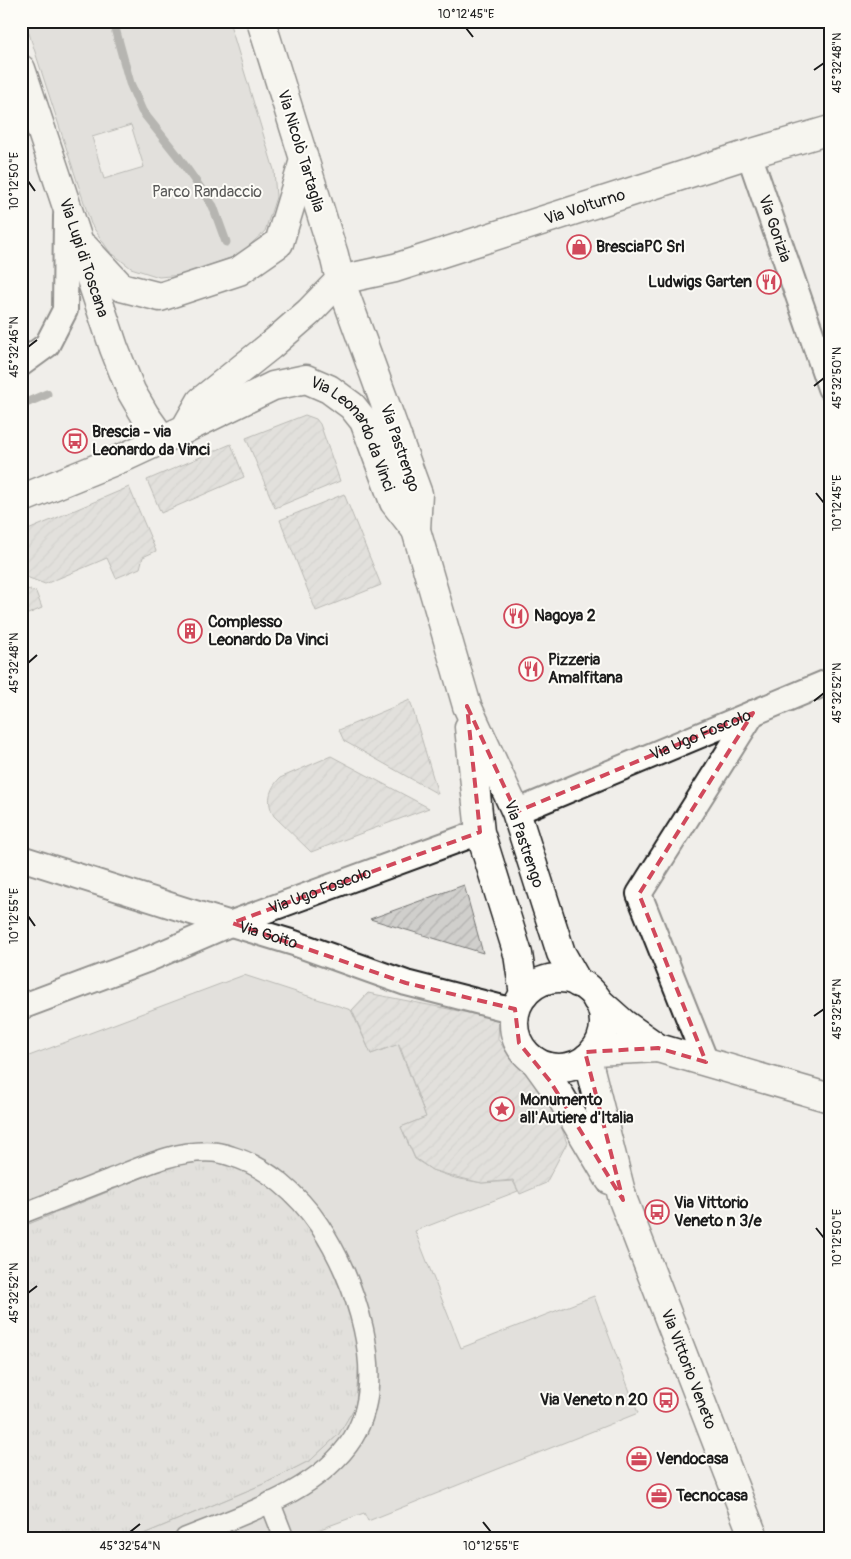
<svg xmlns="http://www.w3.org/2000/svg" width="851" height="1559" font-family="Pangolin,sans-serif">
<defs>
<pattern id="grass-tufts" width="24" height="20" patternUnits="userSpaceOnUse" patternTransform="scale(1.25)"><rect width="24" height="20" fill="#d0cfcc"/><path d="M3 7l-1-3M5 7V3M7 7l1-3M15 17l-1-3M17 17v-4M19 17l1-3" fill="none" stroke="#b2b1af"/></pattern>
<pattern id="garden-furrows" width="10" height="10" patternUnits="userSpaceOnUse" patternTransform="scale(1.25)"><rect width="10" height="10" fill="#d0cfcc"/><path d="M-1 1l2-2M0 10L10 0M9 11l2-2" fill="none" stroke="#b2b1af"/></pattern>
</defs>
<rect width="100%" height="100%" fill="#f0eeea"/>
<filter id="ink" filterUnits="userSpaceOnUse"><feTurbulence type="fractalNoise" baseFrequency=".02" numOctaves="2"/><feDisplacementMap in="SourceGraphic" scale="10" xChannelSelector="R" yChannelSelector="G"/><feConvolveMatrix kernelMatrix="1 2 1 2 8 2 1 2 1" color-interpolation-filters="sRGB"/></filter>
<g filter="url(#ink)">
<!-- grass -->
<polygon fill="url(#grass-tufts)" stroke="#767674" points="215,1159 250,1167 314,1223 354,1314 359,1360 356,1405 339,1434 311,1460 266,1483 134,1538 21,1538 21,1227 176,1164"/>
<!-- park -->
<g fill="#d0cfcc" stroke="#767674" fill-rule="evenodd">
<path d="M 25,21 L 229,21 L 274,170 L 276,197 L 265,231 L 239,255 L 181,275 L 159,277 L 131,268 L 109,251 L 91,224 ZM 131,125 L 144,167 L 104,179 L 92,137 Z"/>
<polygon points="244,975 351,1010 371,1054 398,1044 426,1117 401,1127 415,1159 432,1170 455,1178 482,1183 513,1181 518,1191 415,1231 461,1348 594,1296 638,1413 368,1521 364,1513 296,1538 134,1538 266,1483 311,1460 339,1434 356,1405 359,1360 354,1314 314,1223 250,1167 215,1159 176,1164 21,1227 21,1059"/>
</g>
<!-- garden -->
<g fill="url(#garden-furrows)" stroke="#767674">
<polygon points="305,415 316,419 320,424 340,481 275,508 246,438"/>
<polygon points="231,444 244,477 161,513 147,480"/>
<polygon points="129,487 156,551 143,557 140,568 116,578 107,558 45,584 21,575 21,533"/>
<polygon points="344,494 381,585 316,611 280,520"/>
<polygon points="21,587 36,592 42,608 21,617"/>
<polygon points="410,700 438,794 344,741 339,730"/>
<path d="M 331,756 L 429,808 L 311,852 L 274,816 C 266,802 269,789 280,778 Z"/>
<polygon points="464,885 483,953 370,919"/>
<polygon points="368,993 499,1019 498,1039 510,1058 528,1074 555,1109 567,1143 546,1183 520,1194 513,1180 482,1183 456,1177 432,1170 415,1158 401,1127 426,1117 399,1044 371,1054 352,1010"/>
</g>
<g fill="none" stroke-linecap="round" stroke-linejoin="round">
<!-- stream -->
<g stroke="#706f6d" stroke-width="9">
<polyline points="113,21 130,83 142,111 177,155 213,206 226,242"/>
<polyline points="21,405 47,394"/>
</g>
<!-- pedestrian casing -->
<g stroke="#1c1c1c" stroke-width="22">
<g id="pedestrian">
<path d="M 21,1214 C 51,1202 80,1191 110,1179 C 143,1166 176,1150 212,1152 C 218,1152 225,1154 231,1156 C 266,1166 299,1195 319,1225 C 355,1279 390,1377 353,1438 C 319,1492 241,1515 185,1538"/>
<polyline points="270,1502 284,1538"/>
</g>
</g>
<!-- minor casing -->
<g stroke="#1c1c1c" stroke-width="28">
<g id="minor">
<path id="s1" d="M 749,154 L 830,388"/>
<polyline points="21,364 47,345 65,310 66,216"/>
<path id="s2" d="M 516,812 L 830,681"/>
<path id="s3" d="M 21,858 L 185,910 L 294,943 L 406,983 L 503,1008 L 516,1010"/>
<path id="s4" d="M 21,1007 L 149,959 L 232,923 L 480,832"/>
<polyline points="706,1062 639,894 753,713"/>
</g>
</g>
<!-- tertiary casing -->
<g stroke="#1c1c1c" stroke-width="31">
<g id="tertiary">
<path id="s5" d="M 185,429 L 273,386 L 306,379 L 329,389 L 352,406 L 364,421 L 394,502 L 416,530"/>
<polyline points="469,727 480,832 518,954 524,995"/>
<circle cx="559" cy="1023" r="45"/>
<path id="s6" d="M 578,983 L 561,953 L 516,812 L 467,706 L 416,530 L 418,494 L 340,280 L 395,268 L 749,154 L 830,130"/>
<polyline points="597,1000 624,1024 658,1048 830,1098"/>
<polyline points="594,1051 658,1048"/>
<path id="s7" d="M 587,1058 L 623,1200 L 754,1538"/>
<polyline points="535,1061 561,1097 610,1180"/>
</g>
</g>
<!-- secondary casing -->
<g stroke="#1c1c1c" stroke-width="31">
<g id="secondary">
<path id="s8" d="M 21,69 L 114,348 L 131,391 L 145,415 L 162,439"/>
<polyline points="85,248 121,287 160,297 239,271 279,243 304,160"/>
<polyline points="21,499 127,456 185,429 201,401 270,346 309,312 340,280 334,255 261,21"/>
</g>
</g>
<!-- pedestrian -->
<use href="#pedestrian" stroke="#fdfcf7" stroke-width="19"/>
<!-- minor -->
<use href="#minor" stroke="#fdfcf7" stroke-width="24"/>
<!-- tertiary -->
<use href="#tertiary" stroke="#fdfcf7" stroke-width="28"/>
<!-- secondary -->
<use href="#secondary" stroke="#fdfcf7" stroke-width="28"/>
</g>
</g>
<!-- marked area -->
<path d="M0 0H851V1559H0ZM 467,706 L 516,812 L 753,713 L 639,894 L 706,1062 L 658,1048 L 585,1052 L 623,1200 L 550,1081 L 519,1043 L 515,1009 L 406,983 L 232,923 L 480,832 Z" fill="#f0eeea" fill-opacity=".55" fill-rule="evenodd"/>
<path fill="none" stroke="#d1495b" stroke-width="4" stroke-dasharray="10 6" stroke-linejoin="round" d="M 467,706 L 516,812 L 753,713 L 639,894 L 706,1062 L 658,1048 L 585,1052 L 623,1200 L 550,1081 L 519,1043 L 515,1009 L 406,983 L 232,923 L 480,832 Z"/>
<!-- ticks -->
<path fill="none" stroke="#1c1c1c" stroke-width="2" d="M 466,28 L 473,37M 814,70 L 824,63M 28,181 L 35,191M 28,347 L 37,340M 814,386 L 824,378M 816,493 L 824,503M 28,663 L 37,655M 814,701 L 824,693M 28,916 L 35,926M 814,1016 L 824,1009M 816,1228 L 824,1238M 28,1293 L 37,1286M 483,1522 L 491,1532M 130,1532 L 140,1524"/>
<!-- icons -->
<defs>
<g id="shop-ring" transform="scale(1.25)"><circle r="9.5" fill="#fdfcf7" stroke="#d1495b" stroke-width="1.5"/><path d="M-5-2.5h2.3a2.7 3.5 0 0 1 5.4 0H5L5.5 6h-11ZM-1.5-2.5h3a1.5 2.3 0 0 0-3 0Z" fill="#d1495b"/></g>
<g id="restaurant-ring" transform="scale(1.25)"><circle r="9.5" fill="#fdfcf7" stroke="#d1495b" stroke-width="1.5"/><path d="M-5-6h1v4h1v-4h1v4h1v-4h1v5L-1.5 .5V6h-2V.5L-5-1ZM5-6V6H3V1.5H1.5Q1.5-4 5-6Z" fill="#d1495b"/></g>
<g id="bus-ring" transform="scale(1.25)"><circle r="9.5" fill="#fdfcf7" stroke="#d1495b" stroke-width="1.5"/><path d="M-5-6H5V4H4V6H2V4H-2V6H-4V4H-5ZM-3.5-4V0h7V-4ZM-3.5 1.2v1.5H-2V1.2ZM2 1.2v1.5H3.5V1.2Z" fill="#d1495b"/></g>
<g id="building-ring" transform="scale(1.25)"><circle r="9.5" fill="#fdfcf7" stroke="#d1495b" stroke-width="1.5"/><path d="M-4-6H4V6H1V3H-1V6H-4ZM-2.5-4.3h1.7v1.8h-1.7ZM.8-4.3h1.7v1.8H.8ZM-2.5-1h1.7V.8h-1.7ZM.8-1h1.7V.8H.8Z" fill="#d1495b"/></g>
<g id="sight-ring" transform="scale(1.25)"><circle r="9.5" fill="#fdfcf7" stroke="#d1495b" stroke-width="1.5"/><path d="M0-6L1.8-2.2L6-1.7L2.9 1.2L3.7 5.4L0 3.3L-3.7 5.4L-2.9 1.2L-6-1.7L-1.8-2.2Z" fill="#d1495b"/></g>
<g id="office-ring" transform="scale(1.25)"><circle r="9.5" fill="#fdfcf7" stroke="#d1495b" stroke-width="1.5"/><path d="M-6-3h4V-5.5h4V-3h4V5H-6ZM-1-4.5V-3h2v-1.5ZM-6 0V1H6V0Z" fill="#d1495b"/></g>
</defs>
<g fill-rule="evenodd">
<use href="#shop-ring" x="579" y="247"/>
<use href="#restaurant-ring" x="769" y="282"/>
<use href="#bus-ring" x="75" y="441"/>
<use href="#restaurant-ring" x="516" y="616"/>
<use href="#building-ring" x="190" y="631"/>
<use href="#restaurant-ring" x="531" y="669"/>
<use href="#sight-ring" x="502" y="1109"/>
<use href="#bus-ring" x="657" y="1212"/>
<use href="#bus-ring" x="666" y="1400"/>
<use href="#office-ring" x="639" y="1459"/>
<use href="#office-ring" x="659" y="1496"/>
</g>
<g text-anchor="middle" dominant-baseline="central" stroke-width="4" stroke-linejoin="round" paint-order="stroke">
<!-- street labels -->
<g font-size="16" fill="#1c1c1c" stroke="#fdfcf7">
<text transform="translate(301 151) rotate(73)">Via Nicolò Tartaglia</text>
<text stroke="none"><textPath href="#s6" startOffset="1002">Via Volturno</textPath></text>
<text stroke="none"><textPath href="#s1" startOffset="79">Via Gorizia</textPath></text>
<text stroke="none"><textPath href="#s8" startOffset="199">Via Lupi di Toscana</textPath></text>
<text stroke="none"><textPath href="#s5" startOffset="208">Via Leonardo da Vinci</textPath></text>
<text transform="translate(400 448) rotate(71)">Via Pastrengo</text>
<text stroke="none"><textPath href="#s2" startOffset="200">Via Ugo Foscolo</textPath></text>
<text transform="translate(524 844) rotate(71)">Via Pastrengo</text>
<text stroke="none"><textPath href="#s4" startOffset="321">Via Ugo Foscolo</textPath></text>
<text stroke="none"><textPath href="#s3" startOffset="259">Via Goito</textPath></text>
<text stroke="none"><textPath href="#s7" startOffset="328">Via Vittorio Veneto</textPath></text>
</g>
<!-- park labels -->
<g font-size="16" fill="#5b5b5a" stroke="#fdfcf7">
<text x="207" y="192">Parco Randaccio</text>
</g>
<!-- poi labels -->
<g font-size="16" font-weight="bold" fill="#1c1c1c" stroke="#fdfcf7" text-anchor="start">
<text x="596" y="247">BresciaPC Srl</text>
<text x="752" y="282" text-anchor="end">Ludwigs Garten</text>
<text x="92" y="432">Brescia - via<tspan x="92" dy="18">Leonardo da Vinci</tspan></text>
<text x="534" y="616">Nagoya 2</text>
<text x="208" y="622">Complesso<tspan x="208" dy="18">Leonardo Da Vinci</tspan></text>
<text x="548" y="660">Pizzeria<tspan x="548" dy="18">Amalfitana</tspan></text>
<text x="520" y="1100">Monumento<tspan x="520" dy="18">all'Autiere d'Italia</tspan></text>
<text x="674" y="1203">Via Vittorio<tspan x="674" dy="18">Veneto n 3/e</tspan></text>
<text x="648" y="1400" text-anchor="end">Via Veneto n 20</text>
<text x="656" y="1459">Vendocasa</text>
<text x="676" y="1496">Tecnocasa</text>
</g>
</g>
<!-- margin -->
<rect width="851" height="1559" fill="none" stroke="#fdfcf7" stroke-width="55"/>
<rect x="28" y="28" width="796" height="1504" fill="none" stroke="#1c1c1c" stroke-width="2"/>
<g font-size="12" text-anchor="middle" fill="#1c1c1c">
<text x="466" y="18">10°12'45"E</text>
<text transform="translate(837 63) rotate(-90)" y="4">45°32'48"N</text>
<text transform="translate(14 181) rotate(-90)" y="4">10°12'50"E</text>
<text transform="translate(14 347) rotate(-90)" y="4">45°32'46"N</text>
<text transform="translate(837 378) rotate(-90)" y="4">45°32'50"N</text>
<text transform="translate(837 503) rotate(-90)" y="4">10°12'45"E</text>
<text transform="translate(14 663) rotate(-90)" y="4">45°32'48"N</text>
<text transform="translate(837 693) rotate(-90)" y="4">45°32'52"N</text>
<text transform="translate(14 916) rotate(-90)" y="4">10°12'55"E</text>
<text transform="translate(837 1009) rotate(-90)" y="4">45°32'54"N</text>
<text transform="translate(837 1238) rotate(-90)" y="4">10°12'50"E</text>
<text transform="translate(14 1293) rotate(-90)" y="4">45°32'52"N</text>
<text x="130" y="1550">45°32'54"N</text>
<text x="491" y="1550">10°12'55"E</text>
</g>
</svg>
